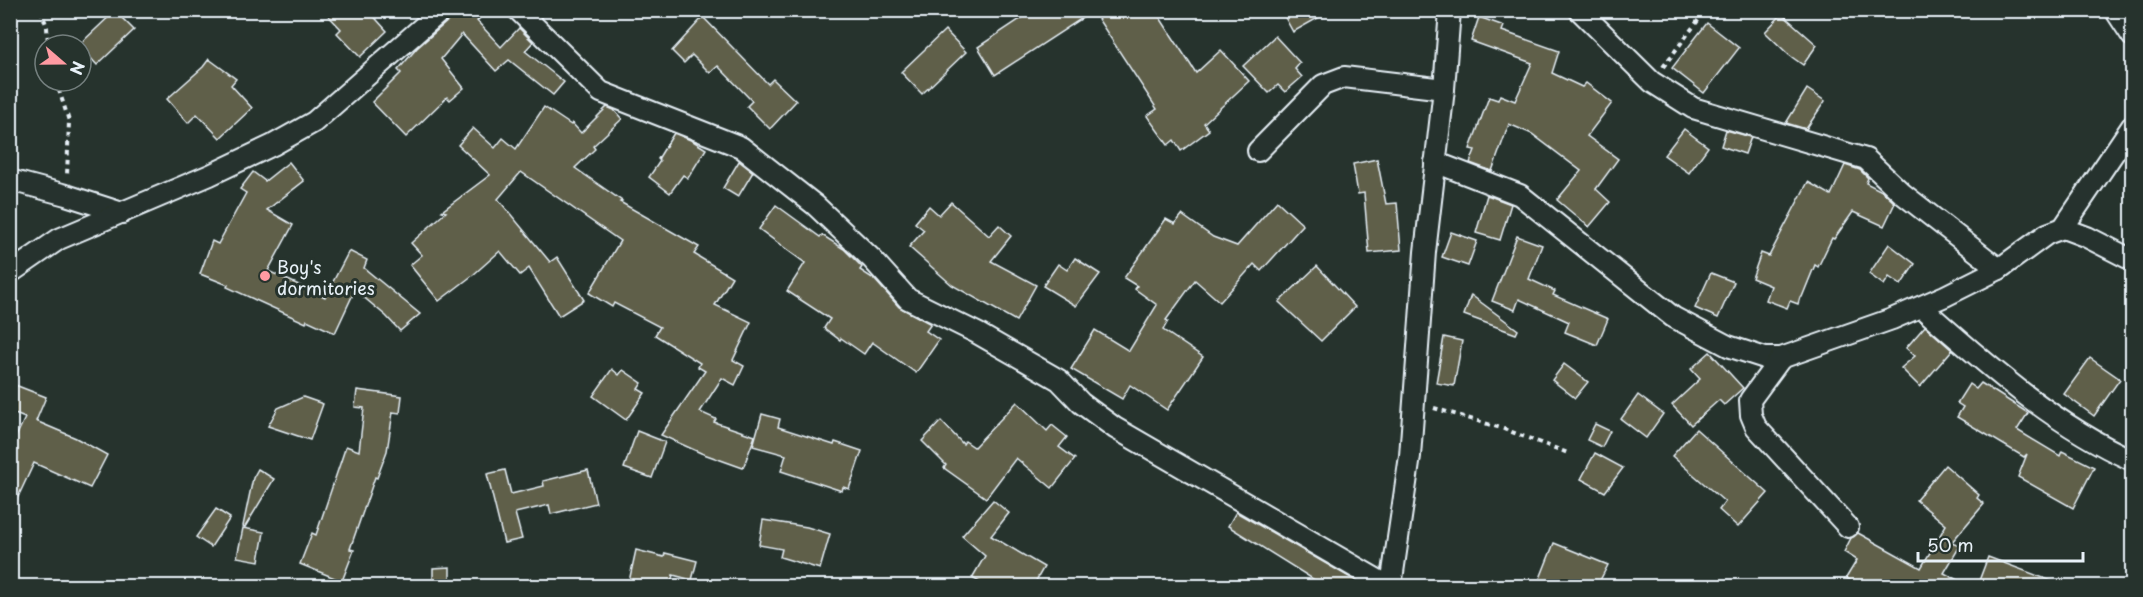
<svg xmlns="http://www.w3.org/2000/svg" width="2143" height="597" font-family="'Playpen Sans',sans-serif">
<rect width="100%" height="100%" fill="#26332d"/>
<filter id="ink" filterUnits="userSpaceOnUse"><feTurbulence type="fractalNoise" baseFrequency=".0167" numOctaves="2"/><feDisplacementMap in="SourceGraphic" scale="12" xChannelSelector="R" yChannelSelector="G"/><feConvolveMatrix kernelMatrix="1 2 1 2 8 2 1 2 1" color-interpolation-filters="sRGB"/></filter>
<g filter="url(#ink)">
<!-- building -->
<g fill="#5f5f4a" stroke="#e8f1f8" stroke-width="1.5">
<polygon points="323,10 368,10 387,31 360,57 337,33 341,29"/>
<polygon points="454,10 488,10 477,21 501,47 519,28 533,42 525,51 564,82 553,95 509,60 496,71 462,34 441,59 464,88 450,100 447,97 406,137 372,102 401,73 398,70 417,48 450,19"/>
<polygon points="1034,10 1155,10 1196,73 1221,50 1249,81 1204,123 1209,130 1181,151 1174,140 1168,145 1147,116 1157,109 1093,11 995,75 978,47"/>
<polygon points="1281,10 1332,10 1293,32"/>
<polygon points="115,11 134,30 97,65 79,45"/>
<polygon points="1782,14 1817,45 1803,65 1789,55 1765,32"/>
<polygon points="703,17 768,84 773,79 796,101 770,129 747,106 752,101 718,66 710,73 692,55 684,63 672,51"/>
<polygon points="1479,17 1504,26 1502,31 1559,51 1552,73 1582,87 1586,83 1612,103 1587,136 1618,159 1596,189 1610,202 1589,227 1557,200 1581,171 1532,134 1509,124 1492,171 1470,163 1475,150 1470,149 1489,97 1498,100 1500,95 1515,101 1532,63 1471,41"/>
<polygon points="1707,23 1739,48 1704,93 1672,68"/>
<polygon points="945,30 966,52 922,94 901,72"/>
<polygon points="1275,36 1300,63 1295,69 1302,77 1285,92 1278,85 1269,93 1243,66"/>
<polygon points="209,59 236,79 231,85 252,108 220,138 197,114 188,123 167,99 203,67"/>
<polygon points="1807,89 1825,101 1806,129 1786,123"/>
<polygon points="544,107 571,125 572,123 581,133 607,107 614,110 622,119 593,146 595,149 575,168 622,201 620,202 699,247 694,254 732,277 715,305 751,322 733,360 744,366 735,385 722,378 700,412 716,419 714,422 755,436 743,468 701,453 661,435 705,371 698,367 700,363 655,335 660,327 614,303 612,307 589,293 620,241 521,172 498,199 550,262 557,257 584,300 559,316 529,268 520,275 500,251 473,275 439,301 410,265 422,255 411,243 446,212 442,211 490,175 458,145 473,128 495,148 503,138 516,149"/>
<polygon points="1684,129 1708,147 1689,173 1664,155"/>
<polygon points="1726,130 1751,137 1745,154 1721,146"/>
<polygon points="674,133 693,141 706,149 688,178 683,175 670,193 649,177 660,161 658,159"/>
<polygon points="1377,159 1386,204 1397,203 1401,250 1369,253 1364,193 1358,194 1353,164"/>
<polygon points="739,161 753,172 738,197 723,188"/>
<polygon points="289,162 304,181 267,210 293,225 268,271 325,297 349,251 367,260 364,268 420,314 400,331 386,316 355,290 335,333 307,320 306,323 227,287 228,285 200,274 212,241 218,244 246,193 240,189 253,172 265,181"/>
<polygon points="1845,165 1860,170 1868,178 1866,183 1882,191 1895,203 1884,226 1853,212 1834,239 1832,238 1818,267 1815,265 1802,297 1800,297 1798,304 1790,301 1787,308 1766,300 1771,286 1752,278 1761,253 1769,256 1808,182 1831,195"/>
<polygon points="1487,195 1511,204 1500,240 1476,233"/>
<polygon points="1277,201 1303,225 1261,271 1254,264 1220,302 1195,280 1166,320 1168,321 1163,330 1203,357 1167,410 1130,385 1122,399 1071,369 1095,330 1129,351 1157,305 1135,289 1137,286 1124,278 1166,219 1175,224 1182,215 1213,237 1237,246"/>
<polygon points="951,202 989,236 999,225 1011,236 991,261 1036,285 1016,321 952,285 909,247 924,230 915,223 929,206 939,215"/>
<polygon points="776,205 820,237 822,235 844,249 862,267 860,270 874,279 899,307 931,324 926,331 939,340 916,373 872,342 864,354 841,338 840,340 824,328 830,319 787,291 805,263 759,229"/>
<polygon points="1451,232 1477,241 1468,266 1442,257"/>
<polygon points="1517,236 1542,245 1529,279 1555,291 1553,295 1608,319 1597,345 1565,332 1569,322 1519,299 1515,310 1492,301"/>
<polygon points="1889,244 1915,264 1901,285 1889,277 1884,285 1869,274"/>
<polygon points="1075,258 1100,274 1076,306 1043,286 1058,264 1067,270"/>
<polygon points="1317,266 1355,307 1321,341 1279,302"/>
<polygon points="1711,273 1734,282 1718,318 1695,308"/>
<polygon points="1471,295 1518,330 1516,334 1464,315"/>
<polygon points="1925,326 1952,350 1920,387 1901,368 1915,356 1906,348"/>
<polygon points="1444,337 1462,341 1454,386 1436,383"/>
<polygon points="1710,352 1743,388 1724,405 1719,400 1691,425 1672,405 1700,379 1691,369"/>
<polygon points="2090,358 2120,379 2094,416 2064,394"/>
<polygon points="1564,364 1588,382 1575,398 1552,380"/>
<polygon points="612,369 619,375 623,370 642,383 638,389 645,393 626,420 593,396"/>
<polygon points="10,383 46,397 36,421 76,438 107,455 90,488 34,463 10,514 10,449 25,418 10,412"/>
<polygon points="1981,383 2028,413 2017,430 2060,456 2062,451 2094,467 2073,508 2018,477 2027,454 2024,457 1957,417 1963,407 1957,403 1969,384 1976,389"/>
<polygon points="357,390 402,396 400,413 393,412 387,451 377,478 375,477 350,549 354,550 342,581 300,564 312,533 316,535 346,446 359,451 364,408 355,407"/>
<polygon points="1638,395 1663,414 1646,438 1621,419"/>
<polygon points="303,397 323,404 310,440 268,426 278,408"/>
<polygon points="1017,402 1047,431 1052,425 1067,437 1059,447 1075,459 1052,488 1016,458 986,498 944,468 946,465 922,441 941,421 963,444 965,441 974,447"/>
<polygon points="762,414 780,419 778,427 834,445 835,442 862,451 849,489 843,487 842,491 781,471 786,455 753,446"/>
<polygon points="1595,424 1610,431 1602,447 1587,440"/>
<polygon points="1696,429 1768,493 1738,527 1719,510 1725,502 1672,456"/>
<polygon points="637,431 665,442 652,478 624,468"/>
<polygon points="1595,453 1623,468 1605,492 1581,479"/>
<polygon points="1945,465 1979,495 1977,498 1984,504 1951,543 1960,546 1944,573 1969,586 1861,586 1846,578 1857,560 1844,552 1851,538 1858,533 1921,568 1946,525 1916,500"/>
<polygon points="258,469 274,479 245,527 243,526 253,478"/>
<polygon points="505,470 511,494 544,486 543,481 588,470 596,503 551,514 549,505 515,513 522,539 504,543 487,474"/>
<polygon points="993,500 1009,513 991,536 1044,567 1033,586 987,586 972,578 985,556 962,536"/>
<polygon points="216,509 230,518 211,547 196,537"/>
<polygon points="1236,512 1365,586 1324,586 1228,526"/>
<polygon points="763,520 807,527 830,534 820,569 780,557 782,549 759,545"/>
<polygon points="243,528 264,532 259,561 237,557"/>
<polygon points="1554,543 1608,565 1597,586 1537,586"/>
<polygon points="636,550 664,557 665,553 697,561 692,580 673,575 670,586 628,586"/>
<polygon points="1988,557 2062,585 2062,586 1977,586"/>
<polygon points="450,567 450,586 433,586 433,568"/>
</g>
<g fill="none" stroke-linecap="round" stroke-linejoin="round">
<!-- minor casing -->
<g stroke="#e8f1f8" stroke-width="24">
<g id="minor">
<polyline points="518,10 601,92 741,147 815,205 872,259 908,299 977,333 1059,380 1081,403 1115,428 1388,586"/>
<polyline points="1579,10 1652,82 1693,108 1866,159 1903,194 1999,269"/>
<polyline points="2115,10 2132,36"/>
<polyline points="1258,151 1323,85 1344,77 1444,89"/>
<polyline points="1435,162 1520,195 1673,317 1728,346 1765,358 1781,358 1892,319 1945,296 1999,269 2047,234 2063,228 2087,237 2132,260"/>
<polyline points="10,180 66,195 122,213"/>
<polyline points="2063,228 2132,126"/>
<polyline points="10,273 59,239 210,175 273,145 314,122 442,10"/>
<path d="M 1921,307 C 1987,365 2052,424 2132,460"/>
<polyline points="1781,358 1750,400 1751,415 1756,427 1848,527"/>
<polyline points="1391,586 1410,456 1425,252 1444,89 1450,10"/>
</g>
</g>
<!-- path -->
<g stroke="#e8f1f8" stroke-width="4" stroke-dasharray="4.5 4.5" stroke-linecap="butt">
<polyline points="41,10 47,27 48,45"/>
<polyline points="1663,67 1706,10"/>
<polyline points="56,81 69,121 67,176"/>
<polyline points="1434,408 1501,428 1568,453"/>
</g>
<!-- minor -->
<use href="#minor" stroke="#26332d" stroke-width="20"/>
</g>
</g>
<!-- markers -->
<circle fill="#ff9aa2" stroke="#26332d" stroke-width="2" cx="265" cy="276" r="6"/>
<g text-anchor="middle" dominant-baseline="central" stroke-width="6" stroke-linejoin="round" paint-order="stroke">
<!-- poi labels -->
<g font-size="18" fill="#e8f1f8" stroke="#26332d" text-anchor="start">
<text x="277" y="266">Boy's<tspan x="277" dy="21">dormitories</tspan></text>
</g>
</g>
<!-- margin -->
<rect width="2143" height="597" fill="none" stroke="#26332d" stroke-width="36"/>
<rect x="18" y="18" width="2107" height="561" fill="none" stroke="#e8f1f8" stroke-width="2" filter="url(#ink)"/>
<!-- north arrow -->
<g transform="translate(63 63) rotate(110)"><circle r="28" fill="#26332d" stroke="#747f7e" stroke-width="1.5"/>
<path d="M0-4.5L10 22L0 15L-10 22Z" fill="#ff9aa2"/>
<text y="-9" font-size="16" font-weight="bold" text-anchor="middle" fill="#e8f1f8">N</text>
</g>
<!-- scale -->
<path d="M1918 552v9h165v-9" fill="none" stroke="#e8f1f8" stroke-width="3"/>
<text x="1927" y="552" font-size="18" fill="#e8f1f8" stroke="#26332d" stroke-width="4.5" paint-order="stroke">50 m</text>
</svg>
